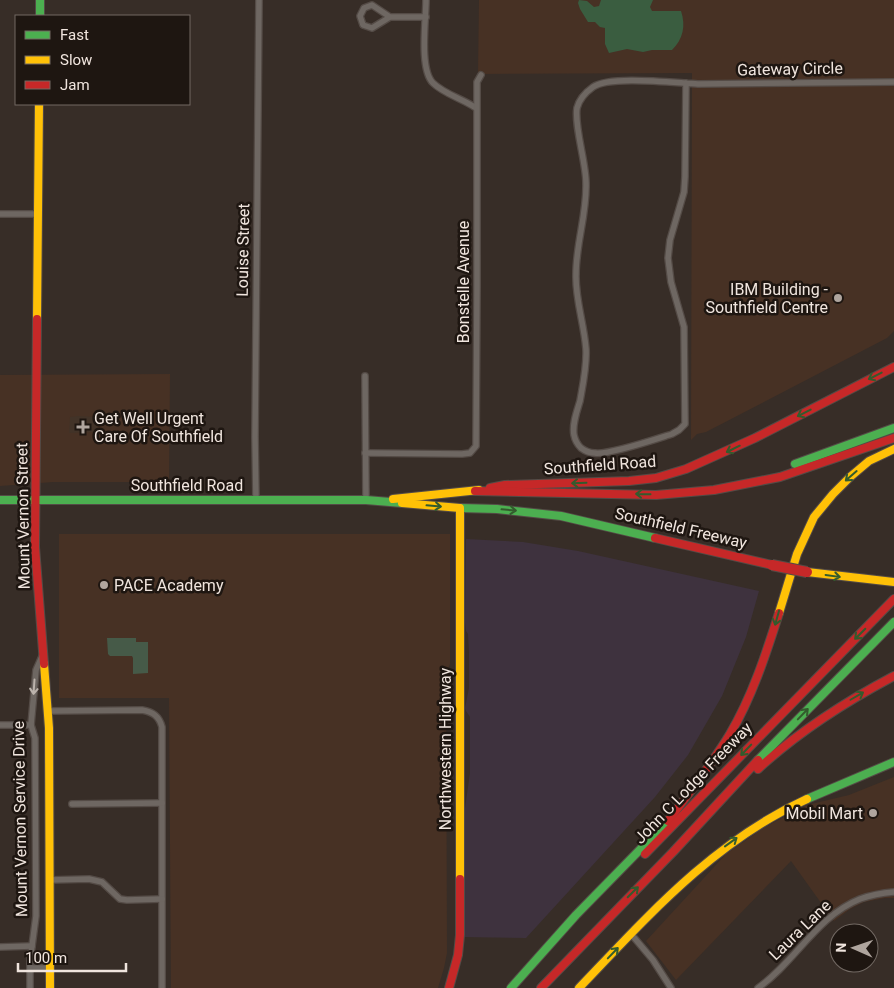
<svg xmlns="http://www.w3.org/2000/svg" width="894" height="988" font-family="Roboto,sans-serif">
<rect width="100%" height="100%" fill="#372d27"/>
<!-- built -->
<g fill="#473124">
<polygon points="479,0 894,0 894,331 887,338 706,432 697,434 691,440 692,73 478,74"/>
<polygon points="170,374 169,482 53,482 0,486 0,375"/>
<polygon points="59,534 450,534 450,664 446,674 447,953 444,968 438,988 171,988 169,698 59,698"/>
<polygon points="894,777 894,898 885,898 864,902 850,909 834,921 791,861 676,980 646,941 726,854 765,827 807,805 849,795"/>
</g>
<!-- industrial -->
<polygon fill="#3e323e" points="466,539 523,542 578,551 759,591 746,637 722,696 688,755 655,797 526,938 462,937 465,808 470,773 470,717 466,711 465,708 469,688 469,653 468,634 466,631 465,622"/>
<!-- medical -->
<polygon fill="#423328" points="78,416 97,417 97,432 69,433 70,417"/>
<!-- green -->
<polygon fill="#465a48" points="107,638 136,638 136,642 148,642 148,673 133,674 133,658 132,656 110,656 108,654"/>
<!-- forest -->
<path fill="#3a5d40" d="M 579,0 L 587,1 L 594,7 L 599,6 L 601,0 L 653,0 L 650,7 L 652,11 L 681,11 C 686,26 683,39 672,50 L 652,50 L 643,52 L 627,49 L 609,53 L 605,44 L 605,28 L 600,27 L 595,22 L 588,22 L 580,9 L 578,3 Z"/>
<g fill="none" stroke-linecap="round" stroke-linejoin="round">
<!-- street casing -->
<g stroke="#544b46" stroke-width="8">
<g id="street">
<path d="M 426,0 C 426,20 419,69 433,83 C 444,94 463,99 476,108"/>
<polyline points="390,17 372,28 363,25 360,16 364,8 372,5 390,17 426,17"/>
<path d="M 686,83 L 685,177 L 684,192 L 670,240 L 668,258 L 671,282 L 684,327 L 685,424 L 679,430 L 672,434 C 656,439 609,455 595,453 C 590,453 585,451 581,448 C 577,444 575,440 574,435 C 572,424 577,411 580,401 C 583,384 587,366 586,349 C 584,323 575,299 576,274 C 576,243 587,214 586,183 C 586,162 574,126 577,108 C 579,100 586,92 593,87 C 610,75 675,83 698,84 L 894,82"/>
<polyline points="0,214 38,214"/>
<polyline points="365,376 366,500"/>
<polyline points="365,453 462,454 470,453 476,446 477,288 477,82 481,75"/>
<polyline points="256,500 255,437 259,0"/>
<path d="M 48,711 L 142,710 C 153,712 159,716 162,727 L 162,988"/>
<polyline points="0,725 31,725"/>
<polyline points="72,804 162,803"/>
<polyline points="49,880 89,879 102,882 120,899 127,900 162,899"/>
<polyline points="631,934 653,960 671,988"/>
<polyline points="0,947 32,946"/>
<polyline points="30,968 50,968"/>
<polyline points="30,988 30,961 36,916 35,738 31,725 36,670 43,654"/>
<path d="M 758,988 C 795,962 817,916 860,899 C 871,895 882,893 894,892"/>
</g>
</g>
<!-- fast casing -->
<g stroke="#544b46" stroke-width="10">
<g id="fast">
<polyline points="40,0 40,16"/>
<polyline points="795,464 894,428"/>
<polyline points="0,500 366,500 402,503"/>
<polyline points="460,508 497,509 561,516 655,538"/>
<polyline points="758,760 894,622"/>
<polyline points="807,799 894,762"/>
<polyline points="511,988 576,915 668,821"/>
</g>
</g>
<!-- slow casing -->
<g stroke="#544b46" stroke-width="10">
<g id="slow">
<polyline points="37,319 39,104"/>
<polyline points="393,499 479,490"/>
<polyline points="402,503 460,508 460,879"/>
<polyline points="807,572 894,582"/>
<polyline points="779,613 797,554 814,517 833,494 850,477 869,461 894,449"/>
<polyline points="44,664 49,728 50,988"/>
<path d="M 579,988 C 648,916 714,841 807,799"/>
</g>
</g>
<!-- jam casing -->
<g stroke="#544b46" stroke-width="10">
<g id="jam">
<polyline points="37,319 35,547 44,664"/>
<polyline points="490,488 505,485 629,481 656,478 686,469 755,438 894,367"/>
<polyline points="475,491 656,495 714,490 780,477 894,438"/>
<polyline points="655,538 772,565"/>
<path d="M 758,769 C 799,731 845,702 894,676"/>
<path d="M 668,821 C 689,793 712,764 730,734 C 752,697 766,654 779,613"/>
<polyline points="645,854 894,599"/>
<polyline points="449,988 458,955 460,935 460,879"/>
<polyline points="541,988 673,852 758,760"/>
</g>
</g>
<!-- street -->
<use href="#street" stroke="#6e6762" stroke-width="5.5"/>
<!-- fast -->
<use href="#fast" stroke="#4caf50" stroke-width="8"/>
<!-- slow -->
<use href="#slow" stroke="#ffc107" stroke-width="8"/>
<!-- jam -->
<use href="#jam" stroke="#c62828" stroke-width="8"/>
<!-- jam-bridge casing -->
<g stroke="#544b46" stroke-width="12" stroke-linecap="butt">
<polyline id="jam-bridge" points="772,565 807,572"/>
</g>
<!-- jam-bridge -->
<use href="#jam-bridge" stroke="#c62828" stroke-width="10"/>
</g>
<!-- one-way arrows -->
<defs><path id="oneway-shaft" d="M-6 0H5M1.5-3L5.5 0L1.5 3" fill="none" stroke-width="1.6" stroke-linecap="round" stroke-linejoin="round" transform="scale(1.25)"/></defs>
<g stroke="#335b2d">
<use href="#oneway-shaft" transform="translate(875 376) rotate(153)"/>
<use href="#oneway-shaft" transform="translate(804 413) rotate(153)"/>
<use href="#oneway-shaft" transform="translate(733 449) rotate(154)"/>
<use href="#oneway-shaft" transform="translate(851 476) rotate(139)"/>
<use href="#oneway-shaft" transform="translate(579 483) rotate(178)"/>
<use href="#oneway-shaft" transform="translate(643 494) rotate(-179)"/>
<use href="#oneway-shaft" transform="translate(434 506) rotate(5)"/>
<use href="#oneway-shaft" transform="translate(509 510) rotate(5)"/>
<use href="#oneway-shaft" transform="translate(833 576) rotate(8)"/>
<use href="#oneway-shaft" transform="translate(777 618) rotate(106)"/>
<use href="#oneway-shaft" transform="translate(860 634) rotate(135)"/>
<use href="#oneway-shaft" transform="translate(857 696) rotate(-30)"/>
<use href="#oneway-shaft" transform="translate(803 714) rotate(-46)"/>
<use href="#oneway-shaft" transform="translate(746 750) rotate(134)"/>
<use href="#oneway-shaft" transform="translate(731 842) rotate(-36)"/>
<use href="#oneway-shaft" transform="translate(633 892) rotate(-45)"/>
<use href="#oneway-shaft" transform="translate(613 953) rotate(-46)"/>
</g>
<use stroke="#bcb3ac" href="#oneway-shaft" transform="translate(34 687) rotate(94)"/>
<!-- markers -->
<g fill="#afa59e" stroke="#1e1611" stroke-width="2">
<circle cx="838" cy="298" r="5"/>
<path d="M80.5 419.5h5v5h5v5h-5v5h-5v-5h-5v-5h5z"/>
<circle cx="104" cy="585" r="5"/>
<circle cx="873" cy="813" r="5"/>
</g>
<g text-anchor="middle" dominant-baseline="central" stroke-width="5" stroke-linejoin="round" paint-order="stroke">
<!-- street labels -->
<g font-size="16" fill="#f0e5de" stroke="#1e1611">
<text transform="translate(790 69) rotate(-1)">Gateway Circle</text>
<text transform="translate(243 250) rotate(-89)">Louise Street</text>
<text transform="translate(463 282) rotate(-90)">Bonstelle Avenue</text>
<text transform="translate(600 465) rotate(-4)">Southfield Road</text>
<text x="187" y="485">Southfield Road</text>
<text transform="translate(23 516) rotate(-91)">Mount Vernon Street</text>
<text transform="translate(681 528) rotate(13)">Southfield Freeway</text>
<text transform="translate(445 749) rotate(-90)">Northwestern Highway</text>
<text transform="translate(693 783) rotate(-46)">John C Lodge Freeway</text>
<text transform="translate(20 819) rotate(-91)">Mount Vernon Service Drive</text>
<text transform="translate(800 930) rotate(-44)">Laura Lane</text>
</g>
<!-- poi labels -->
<g font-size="16" fill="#f0e5de" stroke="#1e1611" text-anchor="end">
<text x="828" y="289">IBM Building -<tspan x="828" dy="18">Southfield Centre</tspan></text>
<text x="94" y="418" text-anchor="start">Get Well Urgent<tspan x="94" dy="18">Care Of Southfield</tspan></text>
<text x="114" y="585" text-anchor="start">PACE Academy</text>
<text x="863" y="813">Mobil Mart</text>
</g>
</g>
<!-- legend -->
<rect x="15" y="15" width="175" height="90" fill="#1e1611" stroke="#726963"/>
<rect x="25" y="31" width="25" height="8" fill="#4caf50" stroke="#726963"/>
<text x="60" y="40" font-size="15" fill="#f0e5de">Fast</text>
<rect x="25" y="56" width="25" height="8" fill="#ffc107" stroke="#726963"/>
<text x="60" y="65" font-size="15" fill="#f0e5de">Slow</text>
<rect x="25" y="81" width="25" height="8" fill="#c62828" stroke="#726963"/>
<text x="60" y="90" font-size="15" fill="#f0e5de">Jam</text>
<!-- north arrow -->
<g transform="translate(854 948) rotate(272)"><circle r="24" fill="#1e1611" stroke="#726963"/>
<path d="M0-4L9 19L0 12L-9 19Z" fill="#afa59e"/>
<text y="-8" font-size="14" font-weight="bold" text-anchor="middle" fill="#f0e5de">N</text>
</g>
<!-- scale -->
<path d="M18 963v8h108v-8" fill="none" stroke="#f0e5de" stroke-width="2.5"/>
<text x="25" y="963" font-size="15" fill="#f0e5de" stroke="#1e1611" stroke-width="4" paint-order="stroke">100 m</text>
</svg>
